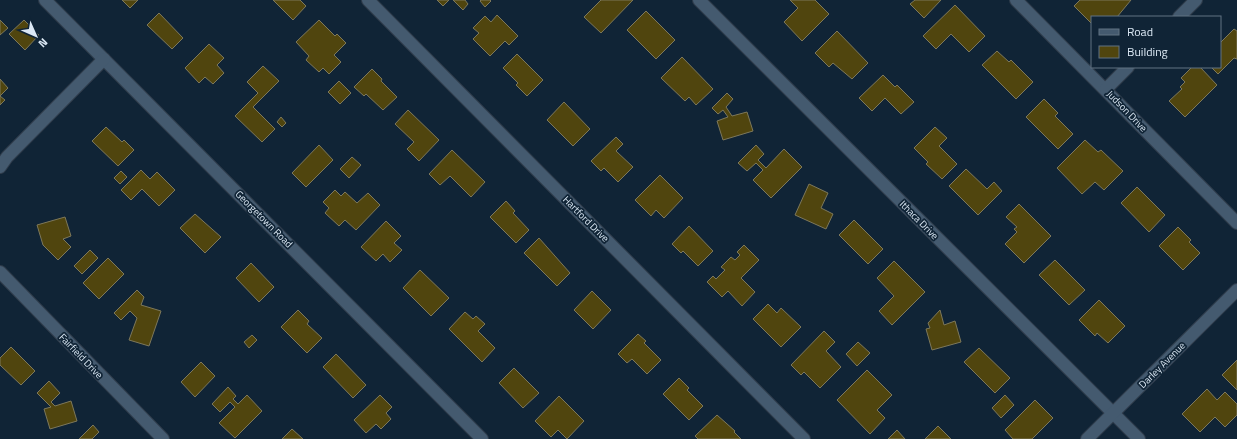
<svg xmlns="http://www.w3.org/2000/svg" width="1237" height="439" font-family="'Titillium Web',sans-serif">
<rect width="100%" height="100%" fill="#102436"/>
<!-- building -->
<g fill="#50450e" stroke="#7d785b">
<polygon points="122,0 138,0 130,8"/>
<polygon points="273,0 300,0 306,6 293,20"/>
<polygon points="437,0 449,0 443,6"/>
<polygon points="453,0 465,0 468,4 463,10"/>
<polygon points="481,0 490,0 491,1 485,7 480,1"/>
<polygon points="601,0 633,0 601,33 584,17"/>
<polygon points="790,0 815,0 829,14 802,41 784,22 798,8"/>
<polygon points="915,0 941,0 924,18 910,4"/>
<polygon points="1080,0 1131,0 1117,17 1092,17 1092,24 1074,6"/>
<polygon points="955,5 985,36 969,52 951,34 936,49 923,36"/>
<polygon points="646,11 675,40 656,59 627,30"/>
<polygon points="159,13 183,38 172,49 147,25"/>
<polygon points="497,15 518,36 509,45 505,41 490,56 473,39 479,33 473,28 485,16 491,22"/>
<polygon points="0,20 8,28 0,35"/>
<polygon points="24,20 39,35 25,50 9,34"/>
<polygon points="319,20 335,36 337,34 346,43 334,55 341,62 329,74 323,68 319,72 306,60 309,56 296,42"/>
<polygon points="1234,29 1237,31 1237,59 1234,58 1218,74 1211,67 1220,67 1220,43"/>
<polygon points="837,31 868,63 852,79 833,63 829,67 815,53"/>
<polygon points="209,44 224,58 217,65 224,73 213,84 205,77 199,83 185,68"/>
<polygon points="997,51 1009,62 1011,60 1033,82 1016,99 982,65"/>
<polygon points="517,54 543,80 527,96 516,85 518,83 503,68"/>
<polygon points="682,57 713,89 696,105 689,97 685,101 661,78"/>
<polygon points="263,66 279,81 253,107 275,129 262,142 235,116 258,93 247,82"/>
<polygon points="1192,67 1200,67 1217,85 1185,117 1169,101 1182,89 1180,87 1185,82 1181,78"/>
<polygon points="372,69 382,79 381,81 397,97 383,110 366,94 364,96 354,87"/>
<polygon points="883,75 895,87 897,85 914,102 901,114 885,98 872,111 859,98"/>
<polygon points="0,79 8,88 0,96 5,100 0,105"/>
<polygon points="339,81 351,93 340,104 328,92"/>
<polygon points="727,93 733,99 726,107 732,116 747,112 753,131 723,140 717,121 728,117 723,110 718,114 712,108"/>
<polygon points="1044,99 1058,113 1055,116 1073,134 1058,149 1026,117"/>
<polygon points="564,102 590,129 573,146 547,120"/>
<polygon points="408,110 439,140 419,161 407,149 414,142 395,124"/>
<polygon points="281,117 286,123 282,127 277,122"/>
<polygon points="106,127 122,142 124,140 134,150 118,166 92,141"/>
<polygon points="935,127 947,138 939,146 957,164 942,179 926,164 928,162 914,148"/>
<polygon points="616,137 623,144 616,151 633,167 618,182 604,168 601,171 591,161"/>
<polygon points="1085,140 1098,152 1101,150 1123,171 1104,190 1095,182 1082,194 1057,168"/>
<polygon points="319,145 333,160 306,187 292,173"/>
<polygon points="756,145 764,154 758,160 766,168 784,149 802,167 771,198 753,180 763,170 756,163 747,171 738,163"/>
<polygon points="452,150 485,182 471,197 450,176 440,185 429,174"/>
<polygon points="352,157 361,165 349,178 340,169"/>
<polygon points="966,169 987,189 994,182 1002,191 978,215 949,186"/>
<polygon points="141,170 150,179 157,172 175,190 159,206 142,189 131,200 121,190"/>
<polygon points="121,171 127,177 120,184 114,178"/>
<polygon points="660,175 683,198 664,218 656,210 651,216 635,200"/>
<polygon points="809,184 828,193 821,208 833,214 826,229 795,215"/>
<polygon points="1137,187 1165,215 1149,232 1121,203"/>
<polygon points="335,190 341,196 345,192 357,203 368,193 380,205 356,230 345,220 339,226 325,213 329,208 323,202"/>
<polygon points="506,201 515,211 513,213 529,230 516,243 490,217"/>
<polygon points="1019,204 1051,236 1024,263 1005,244 1017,232 1014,229 1017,227 1006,217"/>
<polygon points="195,214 221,237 205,253 180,228"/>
<polygon points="65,217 71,236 63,239 71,247 58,260 43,245 37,225"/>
<polygon points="854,220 883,249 868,264 839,235"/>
<polygon points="386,221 401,236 394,243 402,250 390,262 383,254 376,261 361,247"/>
<polygon points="689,226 713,251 698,266 683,251 681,253 672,244"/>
<polygon points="1178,227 1191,240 1189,242 1200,253 1183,270 1159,246"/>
<polygon points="539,238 570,273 557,286 524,253"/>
<polygon points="744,245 759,260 741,278 755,292 742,306 728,291 722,297 707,282 713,276 716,279 725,270 721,267 731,257 735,260 740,255 737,252"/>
<polygon points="90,250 98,258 82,274 74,266"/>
<polygon points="108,258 124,274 99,299 83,283"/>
<polygon points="1055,260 1085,290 1069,305 1039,275"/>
<polygon points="894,261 925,292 892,325 879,311 894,296 877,278"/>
<polygon points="251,263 274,287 259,302 236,278"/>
<polygon points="420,270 449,298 431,316 403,288"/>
<polygon points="137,290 144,297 141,305 161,311 149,346 129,340 137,318 130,311 121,320 114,313"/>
<polygon points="592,291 611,310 593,329 574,310"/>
<polygon points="1099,300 1125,326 1108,343 1097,333 1095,336 1079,320"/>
<polygon points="768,304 777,313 781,308 801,327 781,347 753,319"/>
<polygon points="298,310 309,321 307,324 322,338 307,353 281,327"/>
<polygon points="940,310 944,325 955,321 961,342 932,350 926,329 930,328 928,323"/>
<polygon points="465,312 473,319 476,316 485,324 478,331 495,348 482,362 449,329"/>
<polygon points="824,331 835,342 826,351 841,367 820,388 804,372 801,375 791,365"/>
<polygon points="638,334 646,341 644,343 661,360 647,374 632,359 627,363 618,354"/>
<polygon points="252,335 257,340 249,348 244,342"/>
<polygon points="858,342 870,353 857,366 846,354"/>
<polygon points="11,347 35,371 21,385 0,365 0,358"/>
<polygon points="979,348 1010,378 995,393 964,362"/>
<polygon points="336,354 366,385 353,398 323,367"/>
<polygon points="1237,360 1237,390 1222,375"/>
<polygon points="201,362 215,376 195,397 181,382"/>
<polygon points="514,368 539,393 523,408 499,383"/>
<polygon points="867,370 892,395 877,410 885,418 870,434 837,400"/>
<polygon points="679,378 689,388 687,390 703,406 689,420 663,394"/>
<polygon points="49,381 60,393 51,402 55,406 71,401 77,421 50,429 44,409 51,407 37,393"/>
<polygon points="228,387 236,396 233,399 238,404 247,395 262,411 235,438 219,423 235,407 230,402 220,412 212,404"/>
<polygon points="1207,389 1217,400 1225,392 1237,404 1237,415 1225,427 1215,417 1200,432 1182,414"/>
<polygon points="380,395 392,407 386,413 391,419 381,429 376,424 366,433 354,420"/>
<polygon points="1005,395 1014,405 1001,418 992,408"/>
<polygon points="559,396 584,421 567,439 558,430 551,437 535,421"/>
<polygon points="1035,400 1053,418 1032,439 1013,439 1005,430"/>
<polygon points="717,415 735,431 734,432 741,439 698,439 695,436"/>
<polygon points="93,425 99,432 92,439 79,439"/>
<polygon points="938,426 951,439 925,439"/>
<polygon points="292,429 303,439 282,439"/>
<polygon points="897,430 905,439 888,439"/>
</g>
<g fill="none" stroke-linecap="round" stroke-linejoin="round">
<!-- minor casing -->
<g stroke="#303d4c" stroke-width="14">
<g id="minor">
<polyline points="45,0 482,439"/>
<polyline points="368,0 804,439"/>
<polyline points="699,0 1139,439"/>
<polyline points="1016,0 1237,223"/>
<polyline points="1179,17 1196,0"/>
<polyline points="1106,89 1128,67"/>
<polyline points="0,167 7,157 104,59"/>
<polyline points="0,272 163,439"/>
<polyline points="1087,439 1237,290"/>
</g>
</g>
<!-- minor -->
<use href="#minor" stroke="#445a6f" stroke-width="12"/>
</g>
<g text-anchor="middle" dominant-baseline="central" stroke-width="3.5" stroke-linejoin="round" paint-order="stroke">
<!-- street labels -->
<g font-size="10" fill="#dbe8f4" stroke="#102436">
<text transform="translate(1127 111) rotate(46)">Judson Drive</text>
<text transform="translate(264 219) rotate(45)">Georgetown Road</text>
<text transform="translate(586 219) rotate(45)">Hartford Drive</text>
<text transform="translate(919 220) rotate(45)">Ithaca Drive</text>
<text transform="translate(81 356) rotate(46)">Fairfield Drive</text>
<text transform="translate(1162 365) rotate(-45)">Darley Avenue</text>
</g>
</g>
<!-- legend -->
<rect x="1091" y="16" width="130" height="52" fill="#102436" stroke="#617282"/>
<rect x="1099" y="29" width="20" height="6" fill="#445a6f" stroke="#617282"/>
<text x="1127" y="36" font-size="12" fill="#dbe8f4">Road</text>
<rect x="1099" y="46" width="20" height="12" fill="#50450e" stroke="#617282"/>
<text x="1127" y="56" font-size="12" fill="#dbe8f4">Building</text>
<!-- north arrow -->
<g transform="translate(36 36) rotate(135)" stroke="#102436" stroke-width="3" paint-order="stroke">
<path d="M0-3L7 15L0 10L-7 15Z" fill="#dbe8f4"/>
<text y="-6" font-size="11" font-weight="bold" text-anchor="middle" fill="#dbe8f4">N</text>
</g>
</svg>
